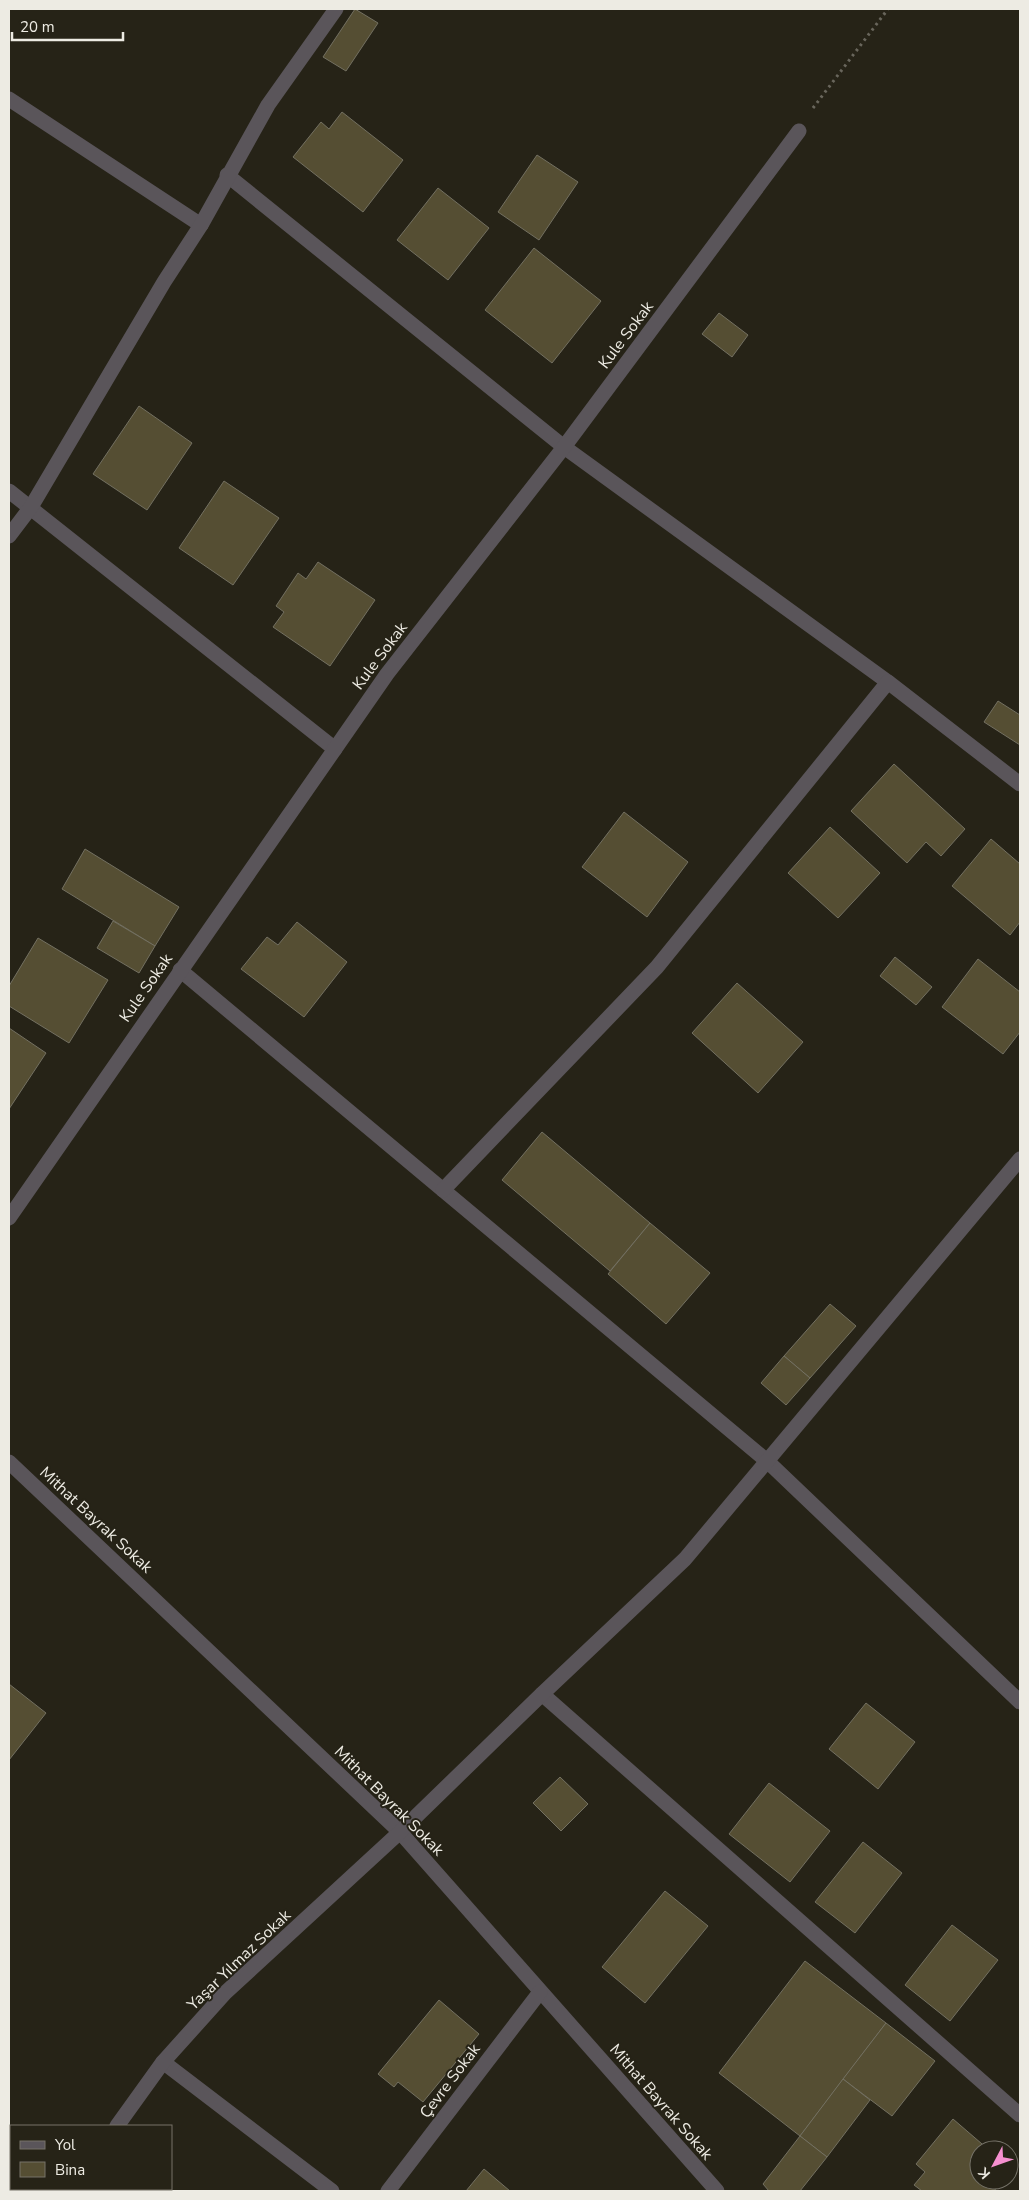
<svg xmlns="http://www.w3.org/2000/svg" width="1029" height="2200" font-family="'Nunito Sans',sans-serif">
<rect width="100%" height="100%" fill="#262317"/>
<!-- building -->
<g fill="#554e33" stroke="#737061">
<polygon points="355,9 378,23 346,71 323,57"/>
<polygon points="342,112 403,160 363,212 293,157 321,122 329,129"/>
<polygon points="537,155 578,182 539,240 498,212"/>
<polygon points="438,188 489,228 448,280 397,240"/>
<polygon points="534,248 601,301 552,363 485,310"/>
<polygon points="719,313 748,335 732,357 702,334"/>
<polygon points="139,406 192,443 147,510 93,474"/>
<polygon points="224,481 279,518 233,585 179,548"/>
<polygon points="318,562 375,600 330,666 273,627 284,612 276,606 298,573 306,579"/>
<polygon points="998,701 1020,715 1020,745 984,722"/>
<polygon points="894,764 965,829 941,856 926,842 907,863 851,811"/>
<polygon points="624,812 688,862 647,917 582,867"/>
<polygon points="830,827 880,873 838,918 788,873"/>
<polygon points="991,839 1020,864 1020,922 1010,935 952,886"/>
<polygon points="85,849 179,907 155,946 62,889"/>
<polygon points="113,921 155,946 139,973 97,948"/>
<polygon points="297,922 347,962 304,1017 241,969 267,937 278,945"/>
<polygon points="38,938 108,980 69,1043 9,1006 9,986"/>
<polygon points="895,957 932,987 916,1005 880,976"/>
<polygon points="978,959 1020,992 1020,1032 1003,1054 942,1007"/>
<polygon points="737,983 803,1042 758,1093 692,1033"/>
<polygon points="9,1028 46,1053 9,1109"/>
<polygon points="542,1132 650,1223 610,1271 502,1180"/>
<polygon points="650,1223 710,1273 666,1324 608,1274"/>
<polygon points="830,1304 856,1326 810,1378 784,1356"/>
<polygon points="784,1356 810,1378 786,1405 761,1383"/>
<polygon points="9,1684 46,1713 9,1760"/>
<polygon points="866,1703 915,1742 878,1789 829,1749"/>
<polygon points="560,1777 588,1804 561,1831 533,1803"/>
<polygon points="769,1783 830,1831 790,1882 729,1834"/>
<polygon points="863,1842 902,1873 855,1933 815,1902"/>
<polygon points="665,1891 708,1926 645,2003 602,1967"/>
<polygon points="952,1925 998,1960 950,2021 905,1985"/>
<polygon points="805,1961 886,2023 800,2136 719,2073"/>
<polygon points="439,2000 479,2034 423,2102 398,2082 394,2087 378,2074"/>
<polygon points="886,2023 935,2061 892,2116 843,2079"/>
<polygon points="843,2079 870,2100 827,2157 800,2136"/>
<polygon points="953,2119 989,2150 979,2150 979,2180 1003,2180 994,2191 922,2191 914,2185 925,2172 916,2164"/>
<polygon points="800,2136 827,2157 800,2191 769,2191 763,2184"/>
<polygon points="484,2169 510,2191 466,2191"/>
</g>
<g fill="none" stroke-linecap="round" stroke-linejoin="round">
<!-- path -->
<polyline stroke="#69665c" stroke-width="3" stroke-dasharray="2.5 4" stroke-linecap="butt" points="813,108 888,9"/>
<!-- service -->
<g stroke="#5a555a" stroke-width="15">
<polyline points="9,99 201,225"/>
<polyline points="767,1461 1020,1702"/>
</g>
<!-- minor -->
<g stroke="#5a555a" stroke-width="15">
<polyline points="227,175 564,447 888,682"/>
<polyline points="9,491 335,749"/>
<polyline points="9,536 31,507 164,282 201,225 268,105 336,9"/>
<polyline points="180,970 767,1461"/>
<polyline points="443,1190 657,967 888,682 1020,784"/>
<polyline points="9,1218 387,674 564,447 799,131"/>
<polyline points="9,1462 400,1832 717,2191"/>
<polyline points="542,1694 1020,2115"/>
<polyline points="163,2062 332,2191"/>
<polyline points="117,2126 163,2062 225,1993 400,1832 542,1694 685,1559 1020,1159"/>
<polyline points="9,2160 11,2162"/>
<polyline points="46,2189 49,2191"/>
<polyline points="70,2191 72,2189"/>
<polyline points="388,2191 540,1992"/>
</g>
</g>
<g text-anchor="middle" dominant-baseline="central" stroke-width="4" stroke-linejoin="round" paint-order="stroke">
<!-- street labels -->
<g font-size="16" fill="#edebe3" stroke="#262317">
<text transform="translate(626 335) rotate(-53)">Kule Sokak</text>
<text transform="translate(380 656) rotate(-53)">Kule Sokak</text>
<text transform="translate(146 988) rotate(-55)">Kule Sokak</text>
<text transform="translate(96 1520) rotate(43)">Mithat Bayrak Sokak</text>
<text transform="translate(389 1801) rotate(45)">Mithat Bayrak Sokak</text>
<text transform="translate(239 1960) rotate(-44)">Yaşar Yılmaz Sokak</text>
<text transform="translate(450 2081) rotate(-53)">Çevre Sokak</text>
<text transform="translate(661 2102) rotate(49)">Mithat Bayrak Sokak</text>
</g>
</g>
<!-- border -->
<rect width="1029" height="2200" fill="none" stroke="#edebe3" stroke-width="20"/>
<!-- legend -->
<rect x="10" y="2125" width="162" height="65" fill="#262317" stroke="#767369"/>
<rect x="20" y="2141" width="25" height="8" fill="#5a555a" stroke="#767369"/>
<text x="55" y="2150" font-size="15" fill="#edebe3">Yol</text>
<rect x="20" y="2162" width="25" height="15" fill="#554e33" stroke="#767369"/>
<text x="55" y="2175" font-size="15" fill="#edebe3">Bina</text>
<!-- north arrow -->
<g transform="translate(994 2165) rotate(229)"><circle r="24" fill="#262317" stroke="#767369"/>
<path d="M0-4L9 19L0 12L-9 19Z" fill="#f690d0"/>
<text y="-8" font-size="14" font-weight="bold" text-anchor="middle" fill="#edebe3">K</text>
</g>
<!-- scale -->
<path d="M12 32v8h111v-8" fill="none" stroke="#edebe3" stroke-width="2.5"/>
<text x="20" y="32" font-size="15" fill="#edebe3" stroke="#262317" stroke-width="4" paint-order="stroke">20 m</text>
</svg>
